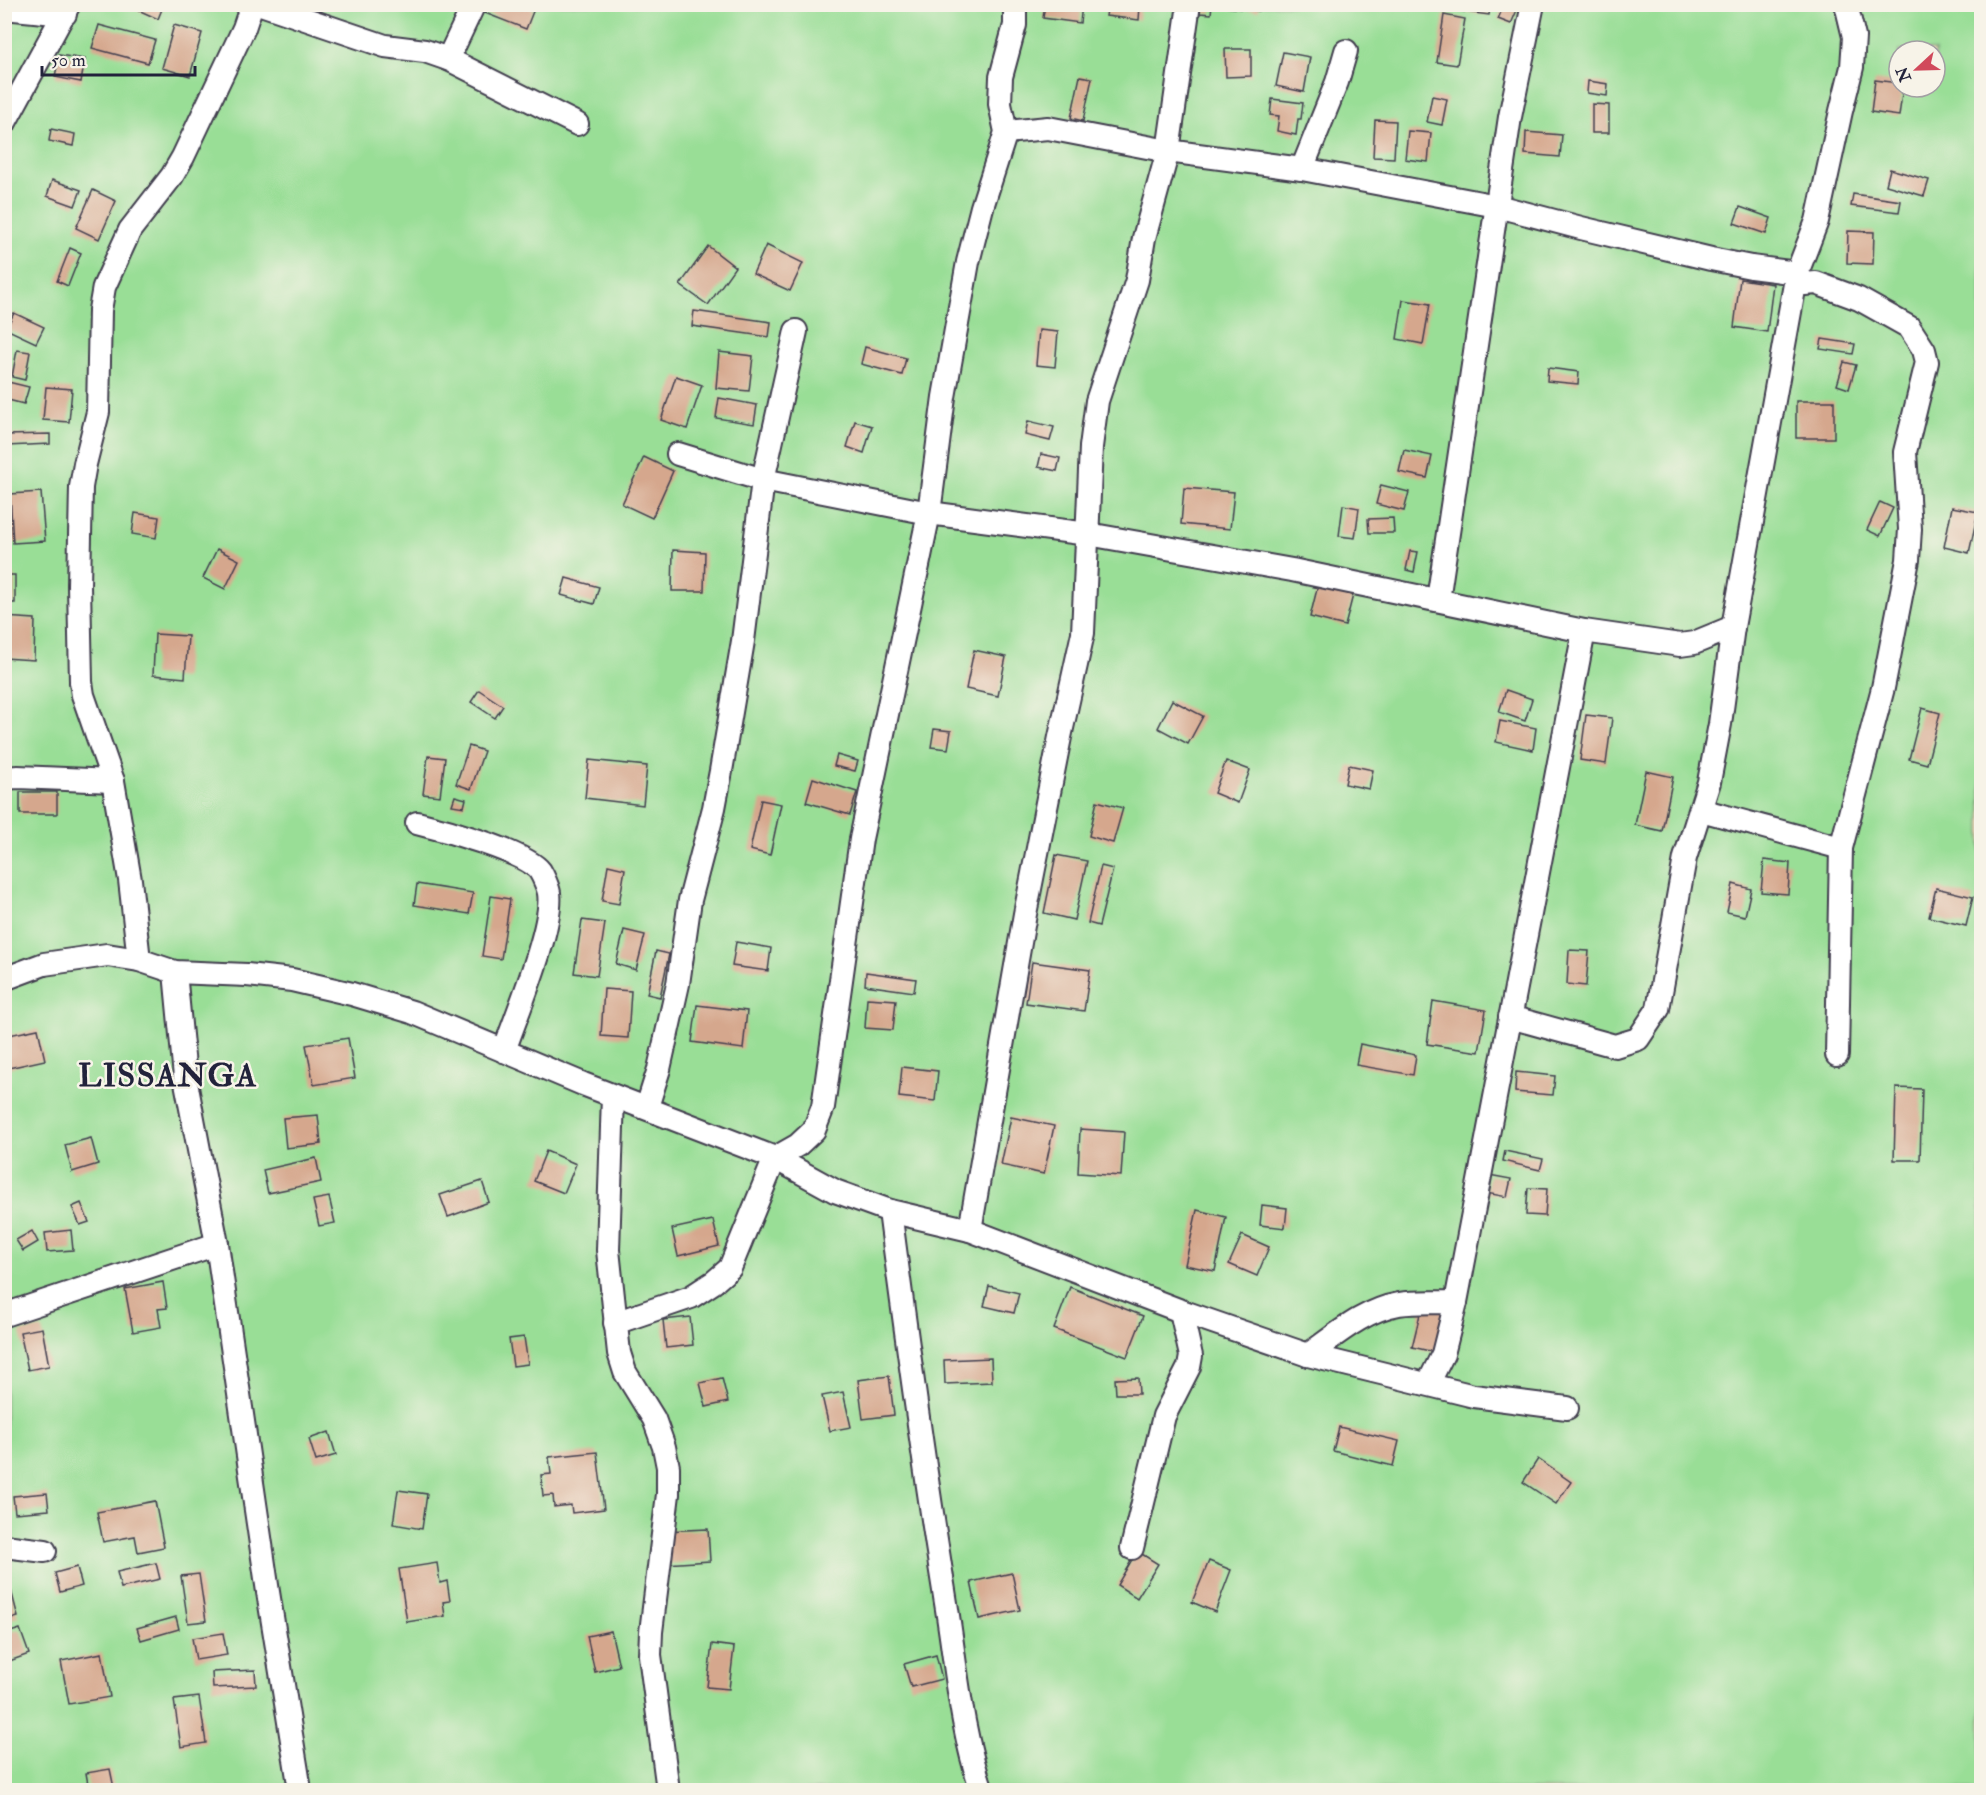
<svg xmlns="http://www.w3.org/2000/svg" width="1986" height="1795" font-family="'IM FELL Double Pica',serif">
<rect width="100%" height="100%" fill="#f7f3e8"/>
<filter id="ink" filterUnits="userSpaceOnUse"><feTurbulence type="fractalNoise" baseFrequency=".0167" numOctaves="2"/><feDisplacementMap in="SourceGraphic" scale="12" xChannelSelector="R" yChannelSelector="G"/><feConvolveMatrix kernelMatrix="1 2 1 2 8 2 1 2 1" color-interpolation-filters="sRGB"/></filter>
<filter id="wash" filterUnits="userSpaceOnUse"><feTurbulence type="fractalNoise" baseFrequency=".008" numOctaves="4" result="noise"/><feDisplacementMap in="SourceGraphic" scale="24" xChannelSelector="R" yChannelSelector="G"/><feGaussianBlur stdDeviation="1.35" result="paint"/><feColorMatrix in="noise" values="0 0 0 0 0 0 0 0 0 0 0 0 0 0 0 0 0 1.4 0 .05"/><feComposite in="paint" operator="in"/></filter>
<g filter="url(#wash)">
<rect width="100%" height="100%" fill="#f3d9ba"/>
<!-- green -->
<path fill="#99de96" stroke="#5e8068" stroke-width="1.5" fill-rule="evenodd" d="M 5,5 L 1981,5 L 1981,1790 L 5,1790 ZM 1899,51 L 1935,51 L 1935,87 L 1899,87 Z"/>
<g id="blocks">
<!-- building -->
<g fill="#d5a78d">
<polygon points="125,4 164,4 158,19"/>
<polygon points="489,4 523,4 534,9 526,29 485,13"/>
<polygon points="1045,4 1082,4 1080,23 1043,18"/>
<polygon points="1108,4 1140,6 1139,20 1106,16"/>
<polygon points="1201,4 1212,4 1211,14 1200,13"/>
<polygon points="1227,4 1259,4 1259,11 1226,7"/>
<polygon points="1453,4 1490,9 1489,15 1452,10"/>
<polygon points="1504,5 1517,10 1511,24 1498,19"/>
<polygon points="1444,15 1465,19 1457,65 1437,62"/>
<polygon points="99,25 155,40 148,63 92,48"/>
<polygon points="174,25 202,33 190,76 162,68"/>
<polygon points="1225,49 1251,49 1251,76 1226,77"/>
<polygon points="1283,52 1310,57 1304,92 1276,86"/>
<polygon points="59,55 85,59 81,82 55,77"/>
<polygon points="1080,76 1092,78 1083,121 1071,118"/>
<polygon points="1875,80 1899,83 1899,87 1903,87 1899,116 1871,112"/>
<polygon points="1588,81 1608,84 1607,96 1587,93"/>
<polygon points="1432,96 1447,99 1442,125 1427,122"/>
<polygon points="1272,99 1303,103 1301,119 1298,119 1296,135 1277,131 1279,116 1270,115"/>
<polygon points="1592,104 1609,105 1609,133 1592,133"/>
<polygon points="1375,120 1396,121 1394,158 1373,157"/>
<polygon points="51,129 75,134 73,146 49,141"/>
<polygon points="1408,131 1431,133 1428,162 1405,159"/>
<polygon points="1526,132 1562,135 1560,157 1525,154"/>
<polygon points="1890,169 1929,180 1924,196 1886,185"/>
<polygon points="52,180 81,190 75,206 47,196"/>
<polygon points="93,190 116,201 99,239 76,228"/>
<polygon points="1853,194 1901,201 1899,212 1851,206"/>
<polygon points="1740,207 1771,218 1766,234 1734,223"/>
<polygon points="1848,231 1874,232 1873,264 1847,263"/>
<polygon points="766,245 803,263 790,291 753,274"/>
<polygon points="708,246 735,267 708,305 680,285"/>
<polygon points="70,248 81,253 68,286 57,281"/>
<polygon points="1740,279 1773,284 1767,332 1734,327"/>
<polygon points="1403,300 1430,304 1423,344 1397,339"/>
<polygon points="694,311 771,322 769,337 692,326"/>
<polygon points="14,313 44,327 36,343 6,329"/>
<polygon points="1039,330 1058,332 1055,367 1036,365"/>
<polygon points="1822,339 1855,344 1853,354 1820,349"/>
<polygon points="865,347 906,358 902,375 861,364"/>
<polygon points="17,350 30,352 25,380 12,377"/>
<polygon points="719,352 753,356 749,391 716,388"/>
<polygon points="1844,362 1856,365 1849,389 1837,385"/>
<polygon points="1548,368 1579,372 1578,384 1547,381"/>
<polygon points="676,376 702,385 687,429 661,420"/>
<polygon points="4,381 29,387 24,404 4,399"/>
<polygon points="46,387 72,389 69,422 43,420"/>
<polygon points="719,398 757,405 754,424 716,418"/>
<rect x="1796" y="401" width="38" height="37"/>
<polygon points="855,421 872,426 864,453 847,447"/>
<polygon points="1028,421 1054,427 1050,441 1025,435"/>
<polygon points="50,434 50,444 6,446 5,435"/>
<polygon points="1404,450 1432,456 1427,478 1399,472"/>
<polygon points="1041,454 1060,458 1057,471 1038,467"/>
<polygon points="644,457 673,471 652,518 622,504"/>
<polygon points="1381,485 1409,492 1404,511 1376,504"/>
<polygon points="1184,488 1234,492 1230,529 1181,524"/>
<polygon points="41,492 45,541 13,543 10,494"/>
<polygon points="1880,502 1893,508 1880,536 1867,530"/>
<polygon points="1343,505 1359,508 1355,538 1339,536"/>
<polygon points="1952,507 1978,512 1969,553 1944,547"/>
<polygon points="135,513 159,517 156,538 132,534"/>
<polygon points="1393,518 1394,533 1369,533 1368,519"/>
<polygon points="217,549 239,560 225,589 203,578"/>
<polygon points="673,550 705,552 704,591 672,591"/>
<polygon points="1410,551 1418,552 1414,572 1406,570"/>
<rect x="4" y="575" width="11" height="28"/>
<polygon points="566,578 599,587 594,604 561,595"/>
<polygon points="1318,585 1353,595 1345,626 1310,617"/>
<polygon points="4,617 35,619 34,660 4,658"/>
<polygon points="155,634 188,636 185,678 153,675"/>
<polygon points="974,650 1006,657 998,696 966,689"/>
<polygon points="479,690 503,706 495,718 471,702"/>
<polygon points="1506,690 1532,699 1525,721 1499,712"/>
<polygon points="1172,700 1203,716 1188,744 1158,728"/>
<polygon points="1922,708 1940,713 1927,764 1909,759"/>
<polygon points="1586,715 1612,718 1606,764 1580,760"/>
<polygon points="1500,721 1536,728 1533,750 1496,742"/>
<polygon points="934,729 951,731 948,749 931,747"/>
<polygon points="469,746 484,751 471,789 456,784"/>
<polygon points="837,755 858,761 855,771 834,766"/>
<polygon points="428,756 445,758 440,796 423,794"/>
<polygon points="589,760 647,766 643,805 585,798"/>
<polygon points="1226,761 1250,770 1238,803 1214,793"/>
<polygon points="1349,765 1373,770 1369,789 1345,784"/>
<polygon points="1646,771 1673,777 1662,831 1635,825"/>
<polygon points="813,778 857,792 850,815 806,802"/>
<rect x="20" y="792" width="37" height="22"/>
<polygon points="455,796 466,799 464,807 452,805"/>
<polygon points="761,800 781,804 770,855 750,850"/>
<polygon points="4,801 7,801 8,860 4,860"/>
<polygon points="1097,801 1123,808 1113,843 1089,836"/>
<polygon points="1056,855 1087,861 1074,920 1044,913"/>
<polygon points="1764,860 1790,863 1788,894 1761,892"/>
<polygon points="608,865 625,869 619,904 602,901"/>
<polygon points="1101,866 1113,869 1099,926 1088,923"/>
<polygon points="417,884 473,893 469,914 414,905"/>
<polygon points="1733,884 1751,889 1745,916 1727,912"/>
<polygon points="1936,888 1973,897 1966,926 1929,917"/>
<polygon points="491,896 510,899 501,959 482,956"/>
<polygon points="582,920 605,923 597,976 574,973"/>
<polygon points="624,930 645,935 636,970 616,964"/>
<polygon points="736,942 771,948 768,971 732,966"/>
<polygon points="1569,950 1589,951 1586,986 1567,984"/>
<polygon points="656,951 669,954 660,997 647,994"/>
<polygon points="1032,962 1090,970 1084,1011 1026,1003"/>
<polygon points="866,972 916,979 914,992 865,985"/>
<polygon points="604,989 631,991 628,1038 601,1036"/>
<polygon points="867,998 896,1000 893,1030 865,1028"/>
<polygon points="1433,1001 1486,1010 1479,1052 1427,1044"/>
<polygon points="697,1005 747,1011 743,1049 692,1042"/>
<polygon points="38,1029 45,1060 4,1069 4,1036"/>
<polygon points="348,1038 355,1078 314,1085 306,1045"/>
<polygon points="1360,1044 1416,1055 1413,1075 1356,1065"/>
<polygon points="902,1067 938,1071 935,1101 899,1097"/>
<polygon points="1516,1072 1555,1076 1553,1095 1515,1092"/>
<polygon points="1896,1088 1922,1089 1920,1160 1894,1160"/>
<polygon points="318,1115 321,1144 286,1148 283,1118"/>
<polygon points="1011,1117 1054,1126 1044,1174 1001,1165"/>
<polygon points="1080,1129 1124,1132 1121,1176 1078,1173"/>
<polygon points="91,1138 98,1164 72,1172 65,1145"/>
<polygon points="546,1151 576,1164 564,1193 534,1181"/>
<polygon points="1505,1151 1543,1159 1540,1170 1503,1161"/>
<polygon points="316,1158 321,1182 268,1193 263,1170"/>
<polygon points="1489,1175 1511,1179 1507,1197 1486,1193"/>
<polygon points="482,1181 489,1202 448,1217 440,1195"/>
<polygon points="1528,1188 1547,1189 1545,1216 1526,1215"/>
<polygon points="329,1197 335,1223 319,1226 313,1200"/>
<polygon points="81,1203 89,1222 80,1225 72,1207"/>
<polygon points="1262,1205 1287,1208 1285,1228 1260,1225"/>
<polygon points="1197,1210 1226,1217 1215,1271 1185,1265"/>
<polygon points="713,1220 719,1246 678,1256 672,1229"/>
<polygon points="71,1230 73,1250 47,1252 45,1233"/>
<polygon points="32,1231 38,1242 23,1251 16,1240"/>
<polygon points="1242,1235 1269,1247 1257,1276 1229,1264"/>
<polygon points="163,1282 167,1308 158,1309 161,1327 133,1332 125,1289"/>
<polygon points="989,1286 1019,1293 1014,1313 984,1306"/>
<polygon points="1070,1287 1143,1316 1127,1357 1054,1329"/>
<polygon points="1425,1294 1456,1302 1443,1354 1412,1347"/>
<polygon points="690,1317 693,1345 666,1348 663,1320"/>
<polygon points="42,1328 49,1366 28,1370 20,1332"/>
<polygon points="524,1337 528,1364 513,1366 509,1339"/>
<polygon points="991,1358 992,1382 945,1384 944,1360"/>
<polygon points="889,1376 894,1415 863,1419 858,1380"/>
<polygon points="722,1378 728,1402 706,1407 700,1383"/>
<polygon points="1138,1378 1139,1394 1116,1394 1115,1379"/>
<polygon points="843,1392 851,1427 830,1431 822,1396"/>
<polygon points="1339,1427 1399,1441 1393,1466 1333,1451"/>
<polygon points="329,1432 336,1455 316,1461 309,1439"/>
<polygon points="597,1452 604,1509 572,1513 571,1505 554,1507 553,1495 543,1496 541,1475 551,1474 549,1457"/>
<polygon points="1538,1459 1571,1482 1556,1504 1523,1482"/>
<polygon points="398,1490 427,1494 422,1529 393,1524"/>
<polygon points="47,1493 49,1510 15,1513 13,1496"/>
<polygon points="155,1501 164,1547 138,1552 135,1536 103,1542 97,1512"/>
<polygon points="708,1529 710,1561 665,1564 663,1531"/>
<polygon points="1137,1551 1158,1564 1137,1598 1117,1585"/>
<polygon points="1209,1561 1231,1570 1215,1612 1192,1602"/>
<polygon points="156,1563 160,1579 121,1588 117,1572"/>
<polygon points="437,1563 440,1583 447,1581 450,1601 443,1602 445,1616 407,1622 399,1569"/>
<polygon points="77,1567 82,1586 60,1592 55,1573"/>
<polygon points="1012,1573 1020,1610 979,1619 971,1582"/>
<polygon points="199,1574 206,1621 188,1623 181,1576"/>
<polygon points="11,1590 18,1617 4,1621 4,1592"/>
<polygon points="176,1617 179,1629 141,1640 137,1628"/>
<polygon points="20,1629 29,1654 4,1663 4,1634"/>
<polygon points="611,1631 619,1666 595,1672 587,1636"/>
<polygon points="223,1633 227,1655 196,1660 192,1638"/>
<polygon points="712,1644 734,1647 729,1689 707,1687"/>
<polygon points="102,1653 110,1697 69,1704 61,1661"/>
<polygon points="936,1655 942,1679 911,1687 904,1664"/>
<polygon points="255,1670 256,1686 213,1688 212,1672"/>
<polygon points="199,1697 206,1743 181,1747 174,1700"/>
<polygon points="110,1769 114,1788 89,1790 86,1773"/>
</g>
</g>
</g>
<g filter="url(#ink)">
<use href="#blocks" fill-opacity="0" stroke="#413d4e" stroke-width="1.5"/>
<g fill="none" stroke-linecap="round" stroke-linejoin="round">
<!-- minor casing -->
<g stroke="#413d4e" stroke-width="26">
<g id="minor">
<polyline points="261,4 385,46 425,51 448,59 577,124"/>
<polyline points="4,8 65,14"/>
<polyline points="448,59 474,4"/>
<polyline points="4,124 69,4"/>
<polyline points="1006,132 1048,128 1168,151 1302,169 1497,206 1581,228 1711,259 1751,267 1797,273 1805,284 1816,283 1859,299 1909,327 1924,350 1927,362 1905,452 1910,529 1908,560 1883,688 1841,848 1837,1055"/>
<polyline points="1302,169 1337,82 1346,51"/>
<polyline points="678,454 763,480 929,513 1088,534 1292,570 1584,631 1680,645 1694,643 1733,627"/>
<polyline points="1438,600 1510,117 1533,4"/>
<polyline points="4,778 18,777 113,781"/>
<polyline points="1701,810 1841,848"/>
<path d="M 417,823 C 442,829 526,852 540,871 C 543,876 548,887 549,893 C 554,926 516,1016 504,1051"/>
<polyline points="139,960 130,880 113,781 83,695 81,682 79,585 81,487 85,464 98,412 100,310 104,287 130,230 172,176 183,157 244,28 252,4"/>
<polyline points="175,972 185,1077 217,1244 268,1592 300,1790"/>
<polyline points="4,979 44,964 107,955 139,960 175,972 247,975 292,980 352,994 412,1012 583,1084 775,1158 835,1191 890,1211 970,1230 1181,1311 1308,1355 1474,1396 1567,1408"/>
<polyline points="1510,1017 1615,1046 1638,1039 1658,1009 1685,858 1709,782 1720,724 1733,627 1797,273 1817,221 1841,111 1852,67 1854,37 1846,4"/>
<polyline points="613,1096 608,1250 619,1353 625,1372 654,1419 664,1447 668,1467 668,1494 651,1632 650,1655 668,1790"/>
<polyline points="647,1107 659,1069 678,984 690,900 714,808 721,771 743,641 763,480 796,331"/>
<path d="M 890,1211 C 907,1342 925,1473 946,1603 C 956,1664 961,1732 982,1790"/>
<polyline points="970,1230 1025,914 1060,737 1083,633 1091,447 1097,401 1137,280 1144,238 1168,151 1189,4"/>
<polyline points="4,1315 217,1244"/>
<polyline points="615,1323 691,1297 714,1282 730,1268 775,1158 798,1145 814,1130 823,1107 861,839 929,513 944,397 968,262 982,207 1006,132 1000,104 1001,77 1015,25 1015,4"/>
<path d="M 1308,1355 C 1336,1335 1364,1310 1399,1304 C 1417,1301 1437,1303 1456,1302"/>
<polyline points="1428,1384 1443,1354 1456,1302 1584,631"/>
<polyline points="4,1546 45,1551"/>
<polyline points="1132,1548 1164,1416 1189,1367 1191,1356 1181,1311"/>
</g>
</g>
<!-- minor -->
<use href="#minor" stroke="#fff" stroke-width="22"/>
</g>
</g>
<g text-anchor="middle" dominant-baseline="central" stroke-width="5" stroke-linejoin="round" paint-order="stroke">
<!-- district labels -->
<g font-size="32" font-weight="bold" letter-spacing="1.5" fill="#22223b" stroke="#f7f3e8">
<text x="168" y="1076">LISSANGA</text>
</g>
</g>
<!-- margin -->
<rect width="1986" height="1795" fill="none" stroke="#f7f3e8" stroke-width="24"/>
<!-- north arrow -->
<g transform="translate(1917 69) rotate(248)"><circle r="28" fill="#f7f3e8" stroke="#a29fa3" stroke-width="1.5"/>
<path d="M0-4.5L10 22L0 15L-10 22Z" fill="#d1495b"/>
<text y="-9" font-size="16" font-weight="bold" text-anchor="middle" fill="#22223b">N</text>
</g>
<!-- scale -->
<path d="M42 66v9h153v-9" fill="none" stroke="#22223b" stroke-width="3"/>
<text x="51" y="66" font-size="18" fill="#22223b" stroke="#f7f3e8" stroke-width="4.5" paint-order="stroke">50 m</text>
</svg>
